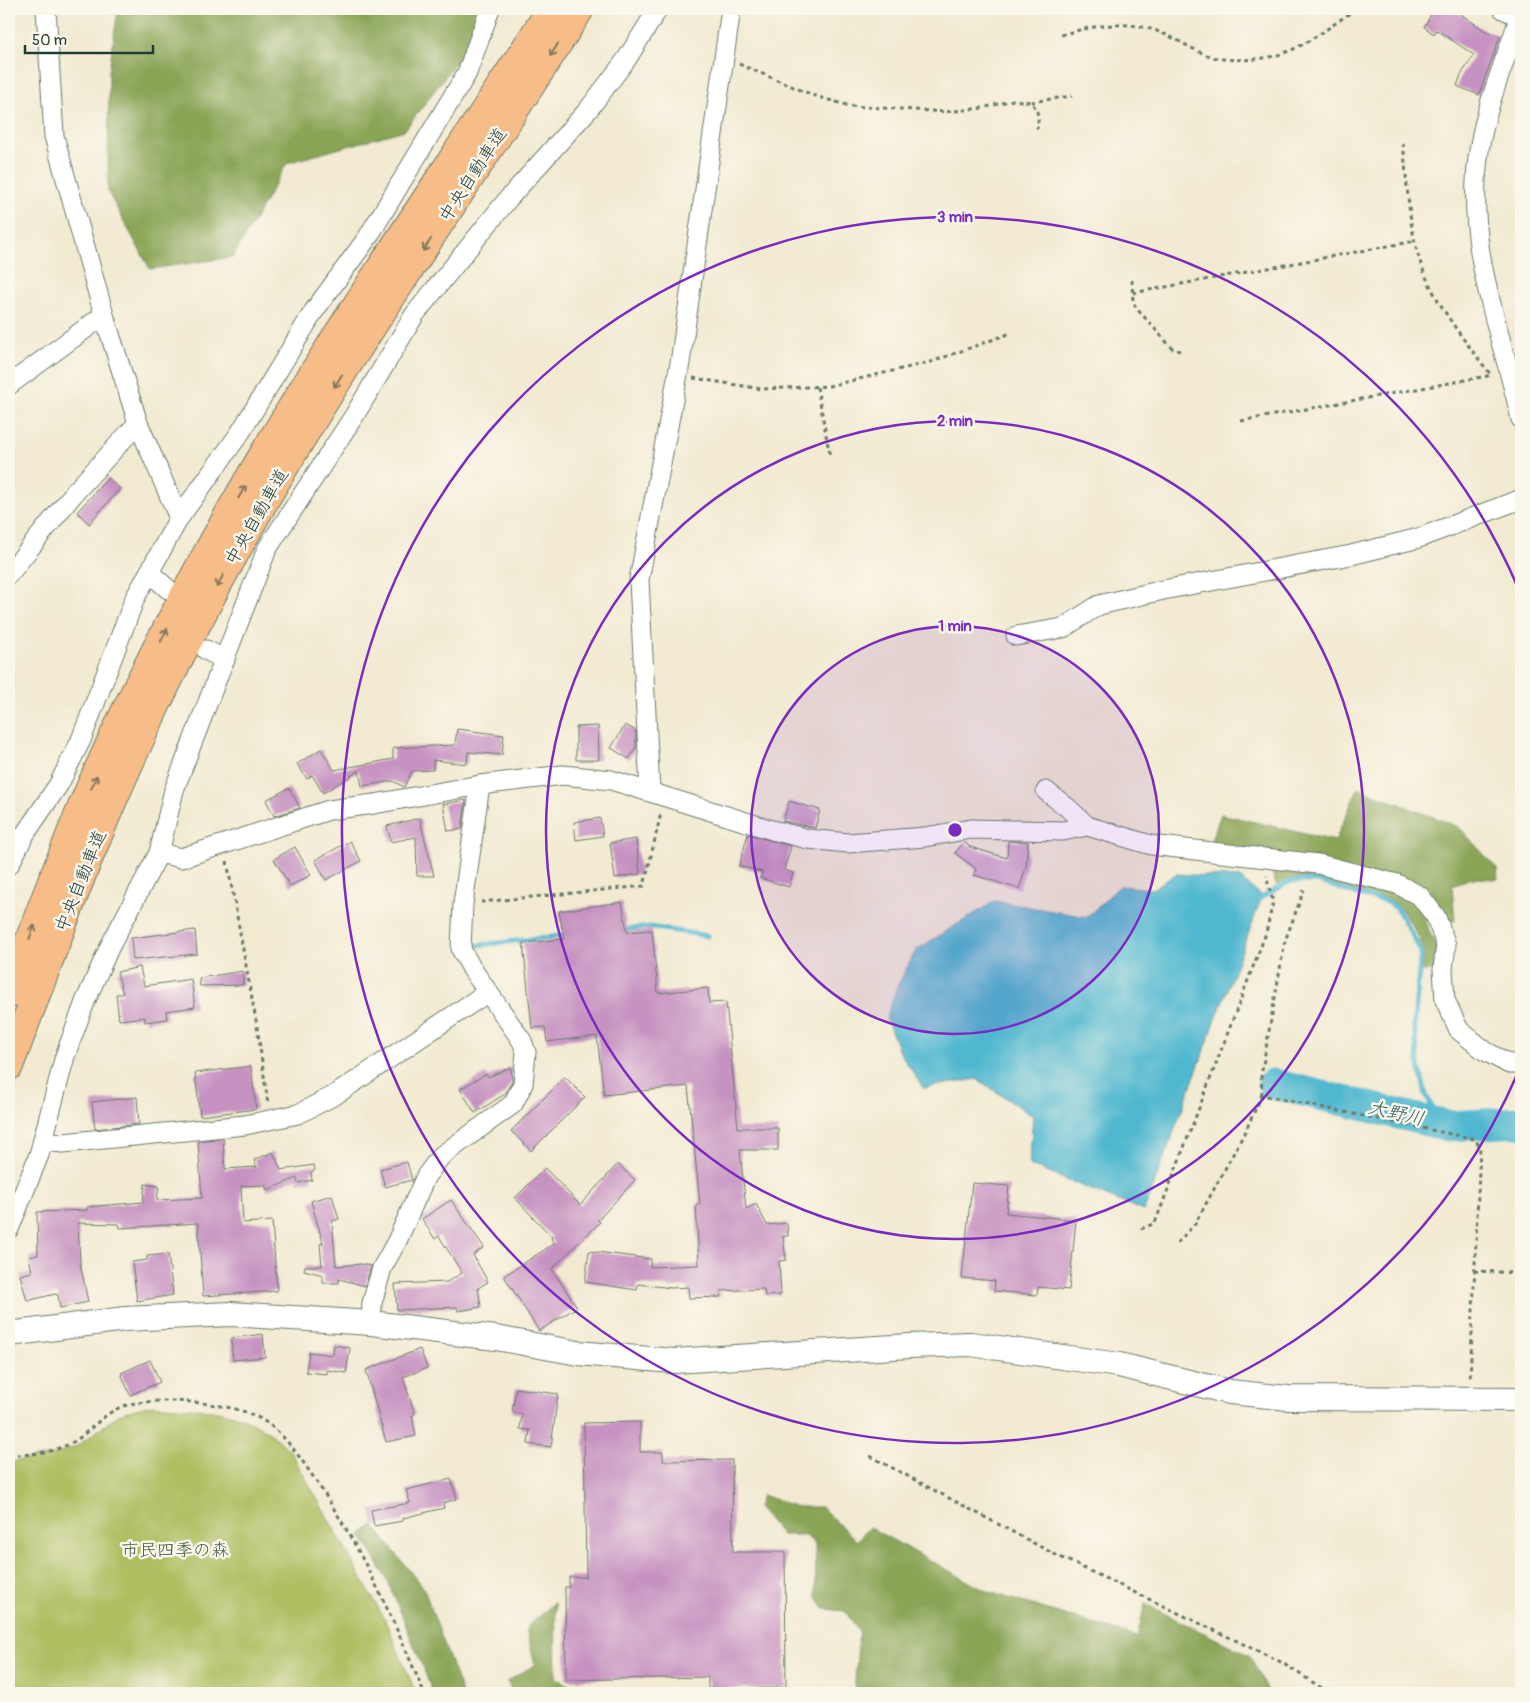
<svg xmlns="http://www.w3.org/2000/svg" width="1530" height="1702" font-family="Pangolin,'Klee One',sans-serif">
<rect width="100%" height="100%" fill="#fbf7ec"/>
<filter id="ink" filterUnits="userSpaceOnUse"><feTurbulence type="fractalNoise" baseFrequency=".02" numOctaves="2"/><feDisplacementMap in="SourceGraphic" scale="10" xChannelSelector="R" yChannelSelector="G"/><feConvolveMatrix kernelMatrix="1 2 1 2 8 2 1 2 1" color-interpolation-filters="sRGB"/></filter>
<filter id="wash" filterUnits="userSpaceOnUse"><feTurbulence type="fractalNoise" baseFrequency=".0096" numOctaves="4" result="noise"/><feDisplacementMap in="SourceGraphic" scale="20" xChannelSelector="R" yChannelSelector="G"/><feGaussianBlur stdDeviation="1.12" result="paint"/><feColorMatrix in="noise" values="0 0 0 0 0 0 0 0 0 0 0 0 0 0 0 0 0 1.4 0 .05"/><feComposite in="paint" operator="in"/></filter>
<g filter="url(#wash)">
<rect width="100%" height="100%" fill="#f2ead1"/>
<!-- green -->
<path fill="#aebe61" stroke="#667e4a" d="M 152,1405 C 211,1410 247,1406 291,1452 L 384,1618 L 416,1693 L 9,1693 L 9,1462 L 52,1456 L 77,1446 L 121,1413 Z"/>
<!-- forest -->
<g fill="#8aa557" stroke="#547146">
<polygon points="118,9 485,9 485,23 405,130 287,163 233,257 150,269 108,192 109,70"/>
<path d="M 1358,788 L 1459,827 L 1497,869 L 1498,879 L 1472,878 L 1452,885 L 1455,921 L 1424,919 L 1437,948 L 1437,970 L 1422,971 C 1422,965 1424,958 1424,952 C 1423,943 1404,910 1397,905 C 1385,897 1371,896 1357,892 C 1326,885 1307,869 1276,885 L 1270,866 L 1210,843 L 1221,814 L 1335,841 Z"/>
<polygon points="762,1495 797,1507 821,1507 857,1541 869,1527 986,1591 1137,1637 1145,1604 1249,1655 1269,1693 854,1693 859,1631 845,1611 824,1609 816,1595 815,1543 804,1535 782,1535 758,1507"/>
<polygon points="373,1525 424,1589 462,1693 433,1693 388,1581 361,1535"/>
<polygon points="555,1602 556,1678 582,1693 512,1693 507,1681 535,1665 526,1628"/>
</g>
<!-- water -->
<polygon fill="#50b7cf" stroke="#387a82" points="1176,874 1240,878 1262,897 1144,1211 1029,1165 1033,1116 977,1079 923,1088 899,1051 886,1018 896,989 916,950 995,901 1087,917 1120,886 1152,889"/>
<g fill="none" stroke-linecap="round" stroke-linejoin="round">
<!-- stream -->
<g stroke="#50b7cf" stroke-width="5">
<polyline points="1257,900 1291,881 1318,881 1357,895 1383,900 1397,908 1421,951 1414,1024 1418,1061 1426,1095 1435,1113 1444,1116 1448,1126"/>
<polyline points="620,930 650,927 708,936"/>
<polyline points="470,946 569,935"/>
</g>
<!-- river -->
<polyline stroke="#50b7cf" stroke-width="31" points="1273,1084 1448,1126 1521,1122"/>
</g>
<g id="blocks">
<!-- building -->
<g fill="#c692c1">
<polygon points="1434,9 1453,9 1484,30 1500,36 1479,95 1457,86 1461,75 1474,55 1437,30 1434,34 1424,27"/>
<polygon points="108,478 120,489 89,524 77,512"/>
<polygon points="625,725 636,731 636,747 629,759 611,748"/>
<polygon points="598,726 599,760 576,760 576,727"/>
<polygon points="457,729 504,735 502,755 468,752 467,764 433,760 433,770 412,771 404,787 393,781 362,786 359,771 323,793 312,775 307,779 297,764 321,749 334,770 393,759 393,748 455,745"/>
<polygon points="289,788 300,808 274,816 266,800"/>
<polygon points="466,800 462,829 448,831 443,804"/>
<polygon points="789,801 820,810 815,828 783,821"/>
<polygon points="420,818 422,828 434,876 417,876 416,837 391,842 387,826"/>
<polygon points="600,818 603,836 576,840 574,822"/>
<polygon points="748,834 791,846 784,870 793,873 789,887 760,878 762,872 739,866"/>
<polygon points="636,839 640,874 615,878 610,843"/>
<polygon points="350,841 361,861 326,880 315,860"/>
<polygon points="1008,841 1028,842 1026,868 1019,889 974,875 976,869 955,853 964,842 970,847 1007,858"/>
<polygon points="295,847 311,875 290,886 274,859"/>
<polygon points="622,902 627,932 652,930 658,993 708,988 709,1003 726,1002 738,1128 778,1128 778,1150 740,1150 746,1209 756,1204 767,1225 787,1223 788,1236 783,1236 786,1260 779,1261 781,1295 765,1296 764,1289 720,1291 721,1297 689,1298 688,1287 672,1288 638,1284 637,1290 585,1282 589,1251 651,1259 650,1267 699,1265 696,1204 700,1204 688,1086 604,1095 597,1036 547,1042 545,1027 532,1028 523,943 564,939 559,911"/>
<polygon points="195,930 197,954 133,960 131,938"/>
<polygon points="140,967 144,986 191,979 195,1007 166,1011 167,1019 145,1022 145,1017 119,1020 116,994 123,994 117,972"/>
<polygon points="243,971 243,985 200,986 199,978"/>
<polygon points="251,1066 256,1109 200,1116 195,1073"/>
<polygon points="511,1067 512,1081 505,1094 475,1113 460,1089 486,1074 488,1077"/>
<polygon points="565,1077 585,1097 531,1151 511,1131"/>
<polygon points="137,1097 139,1124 95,1129 92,1102"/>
<polygon points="223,1138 225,1169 257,1167 254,1160 273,1152 281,1170 314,1165 315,1170 311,1172 312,1180 298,1183 297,1178 267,1190 265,1185 241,1186 243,1223 272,1221 277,1291 203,1296 198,1223 120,1228 119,1224 78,1223 80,1263 88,1302 60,1308 58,1295 55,1294 27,1301 20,1275 32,1272 29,1257 38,1255 37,1212 87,1210 87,1207 143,1202 145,1184 159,1186 157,1200 202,1198 198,1141"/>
<polygon points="407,1162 412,1180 385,1187 380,1169"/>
<polygon points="618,1164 635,1180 598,1220 600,1222 552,1269 577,1307 539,1331 504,1276 555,1243 551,1239 552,1237 515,1198 545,1168 580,1205"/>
<polygon points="972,1183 1009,1186 1006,1213 1076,1220 1069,1290 1038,1287 1037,1295 994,1291 995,1281 962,1278"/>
<polygon points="332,1195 339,1219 332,1221 336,1266 361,1264 371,1266 365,1286 339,1279 339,1283 323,1283 323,1275 304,1270 305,1266 322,1266 320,1244 323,1243 311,1201"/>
<polygon points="451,1200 484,1247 473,1255 488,1282 478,1288 481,1307 458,1311 457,1307 397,1310 395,1284 447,1282 462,1273 439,1236 435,1239 422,1219"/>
<polygon points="168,1254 173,1295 137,1301 132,1262 147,1260 147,1256"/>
<polygon points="263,1334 265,1357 233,1360 231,1338"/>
<polygon points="334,1345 350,1348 346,1373 327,1370 327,1374 306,1372 309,1352 333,1355"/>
<polygon points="420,1349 427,1368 403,1377 415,1414 412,1416 416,1436 386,1442 366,1370"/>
<polygon points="150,1360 160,1382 130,1395 121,1373"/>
<polygon points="516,1388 558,1394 551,1447 528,1444 530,1430 520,1429 522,1414 512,1412"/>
<polygon points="640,1422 640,1452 663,1452 663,1461 732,1460 733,1552 785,1552 786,1688 708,1689 708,1677 566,1680 565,1587 569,1587 569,1577 586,1577 584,1423"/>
<polygon points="451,1479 457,1499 443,1503 444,1508 403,1518 403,1521 374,1526 371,1510 410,1503 406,1490"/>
</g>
</g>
</g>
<g filter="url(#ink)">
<use href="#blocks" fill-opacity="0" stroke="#697a6b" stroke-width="1"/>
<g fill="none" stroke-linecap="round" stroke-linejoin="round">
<!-- minor casing -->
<g stroke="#697a6b" stroke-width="21">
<g id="minor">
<polyline points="46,9 54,136 104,315 138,423 179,518"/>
<polyline points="1503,9 1520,17"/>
<path d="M 1521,12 C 1507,58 1486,103 1479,151 C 1464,248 1501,328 1521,419"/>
<polyline points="9,385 104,315"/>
<polyline points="150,573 168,589"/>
<polyline points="9,574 75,492 138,423"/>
<polyline points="1016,636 1063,628 1099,605 1163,590 1351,555 1419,538 1521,499"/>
<polyline points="206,650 225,660"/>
<polyline points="650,791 639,580 680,363 731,9"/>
<polyline points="1046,791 1068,808 1087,826"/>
<polyline points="159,853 181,858 329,810 374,804 480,785 563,775 611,780 772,830 808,839 848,843 925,837 971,829 1063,831 1087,826 1151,845 1318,864 1397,884 1420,896 1436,917 1446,945 1443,969 1445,1000 1459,1030 1485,1051 1509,1064 1521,1064"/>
<polyline points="9,865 25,834 59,784 81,740 135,598 179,518 240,433 314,311 368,237 467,73 490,9"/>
<polyline points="43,1141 63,1143 245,1125 298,1114 335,1095 488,992"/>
<polyline points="9,1229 39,1155 65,1056 85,1002 110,946 159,853 174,790 267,549 354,416 415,314 508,199 588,110 626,60 658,9"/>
<polyline points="371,1323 372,1303 382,1268 397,1241 426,1176 441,1156 513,1104 523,1084 526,1052 522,1041 472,969 461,949 463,904 480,785"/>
</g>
</g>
<!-- tertiary casing -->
<g stroke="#697a6b" stroke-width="26">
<polyline id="tertiary" points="9,1334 125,1319 230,1314 371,1323 496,1338 578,1353 674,1361 909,1346 971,1344 1119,1365 1230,1392 1288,1398 1521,1399"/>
</g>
<!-- motorway casing -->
<g stroke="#697a6b" stroke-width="30">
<g id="motorway">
<path d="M 9,994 C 27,946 45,898 64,851 C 110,734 169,620 231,510 C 329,338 444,176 551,9"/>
<path d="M 9,1066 C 36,996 61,926 89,857 C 136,741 192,627 254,519 C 354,344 472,179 580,9"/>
</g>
</g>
<!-- path -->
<g stroke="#697a6b" stroke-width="3" stroke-dasharray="4 4" stroke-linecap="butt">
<path d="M 1061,35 C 1091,26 1124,20 1154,30 C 1176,37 1195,53 1217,58 C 1233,61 1254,60 1270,57 C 1301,51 1330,26 1356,9"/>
<path d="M 739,64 L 815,96 L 850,106 L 945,112 L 983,108 L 1013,100 L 1031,102 C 1039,111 1039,118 1037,129"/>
<polyline points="1031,102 1072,96"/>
<path d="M 1403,143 C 1408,187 1408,238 1427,279 C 1443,314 1467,344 1491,375"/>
<polyline points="1132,280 1133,302 1137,309 1173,349 1180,351"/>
<polyline points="1133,293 1415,241"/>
<polyline points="693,378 762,389 829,386 931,362 1011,333"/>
<polyline points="817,387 830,456"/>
<polyline points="1241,421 1493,375"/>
<polyline points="227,861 257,1026 268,1104"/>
<polyline points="481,902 644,886 661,813"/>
<polyline points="1262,1095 1261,1076 1285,941 1304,890"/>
<polyline points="1141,1229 1155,1223 1160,1210 1266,933 1273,902 1266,876"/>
<polyline points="1177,1243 1195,1224 1245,1132 1262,1095 1475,1139 1480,1147 1470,1380"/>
<polyline points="1474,1271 1521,1273"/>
<path d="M 9,1455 C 32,1455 59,1452 78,1439 C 95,1426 108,1409 131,1404 C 163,1397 232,1402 261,1419 C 284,1433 299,1456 314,1478 C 361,1547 392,1616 424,1693"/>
<polyline points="870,1456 1056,1555 1279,1661 1330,1693"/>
</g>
<!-- minor -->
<use href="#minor" stroke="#fff" stroke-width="19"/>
<!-- tertiary -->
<use href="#tertiary" stroke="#fff" stroke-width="24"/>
<!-- motorway -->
<use href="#motorway" stroke="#f7bd88" stroke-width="28"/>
</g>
<!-- one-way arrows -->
<defs><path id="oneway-shaft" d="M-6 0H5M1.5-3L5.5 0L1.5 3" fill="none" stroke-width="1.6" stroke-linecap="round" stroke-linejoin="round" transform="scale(1.25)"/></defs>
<g stroke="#80775a">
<use href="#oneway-shaft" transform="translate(554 50) rotate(122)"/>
<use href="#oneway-shaft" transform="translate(427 245) rotate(124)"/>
<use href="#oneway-shaft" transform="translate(338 381) rotate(122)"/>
<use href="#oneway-shaft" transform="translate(242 492) rotate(-60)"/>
<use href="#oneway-shaft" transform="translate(220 581) rotate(118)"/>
<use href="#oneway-shaft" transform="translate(164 635) rotate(-64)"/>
<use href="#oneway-shaft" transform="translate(94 782) rotate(-66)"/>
<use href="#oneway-shaft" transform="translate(32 932) rotate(-69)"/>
</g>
</g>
<!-- distance rings -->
<circle cx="955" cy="830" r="204" fill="#7b2cbf" fill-opacity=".12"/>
<g fill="none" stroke="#7b2cbf" stroke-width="2.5">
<circle cx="955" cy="830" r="204"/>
<circle cx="955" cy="830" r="409"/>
<path d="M1519 1070A613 613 0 1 1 1519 590"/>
</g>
<g text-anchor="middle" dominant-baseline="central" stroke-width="5" stroke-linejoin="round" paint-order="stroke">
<!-- street labels -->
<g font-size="18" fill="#1f3d34" stroke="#fbf7ec">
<text transform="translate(473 175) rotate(-57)">中央自動車道</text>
<text transform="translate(257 517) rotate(-60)">中央自動車道</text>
<text transform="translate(81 881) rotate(-68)">中央自動車道</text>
</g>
<!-- park labels -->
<g font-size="18" fill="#435d3f" stroke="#fbf7ec">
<text x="175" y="1550">市民四季の森</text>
</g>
<!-- water labels -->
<g font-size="19" font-style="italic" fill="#2b5c5b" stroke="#fbf7ec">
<text transform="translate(1396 1113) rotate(13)">大野川</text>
</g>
</g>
<circle cx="955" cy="830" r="8" fill="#7b2cbf" stroke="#fbf7ec" stroke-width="2.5"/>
<g font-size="15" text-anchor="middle" font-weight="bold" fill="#7b2cbf" stroke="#fbf7ec" stroke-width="5" stroke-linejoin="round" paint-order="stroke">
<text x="955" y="222">3 min</text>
<text x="955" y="426">2 min</text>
<text x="955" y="631">1 min</text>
</g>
<!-- margin -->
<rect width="1530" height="1702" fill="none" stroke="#fbf7ec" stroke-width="30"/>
<!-- scale -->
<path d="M25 45v8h128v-8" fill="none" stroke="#1f3d34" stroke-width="2.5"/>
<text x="32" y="45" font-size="15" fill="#1f3d34" stroke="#fbf7ec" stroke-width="4" paint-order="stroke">50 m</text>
</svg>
